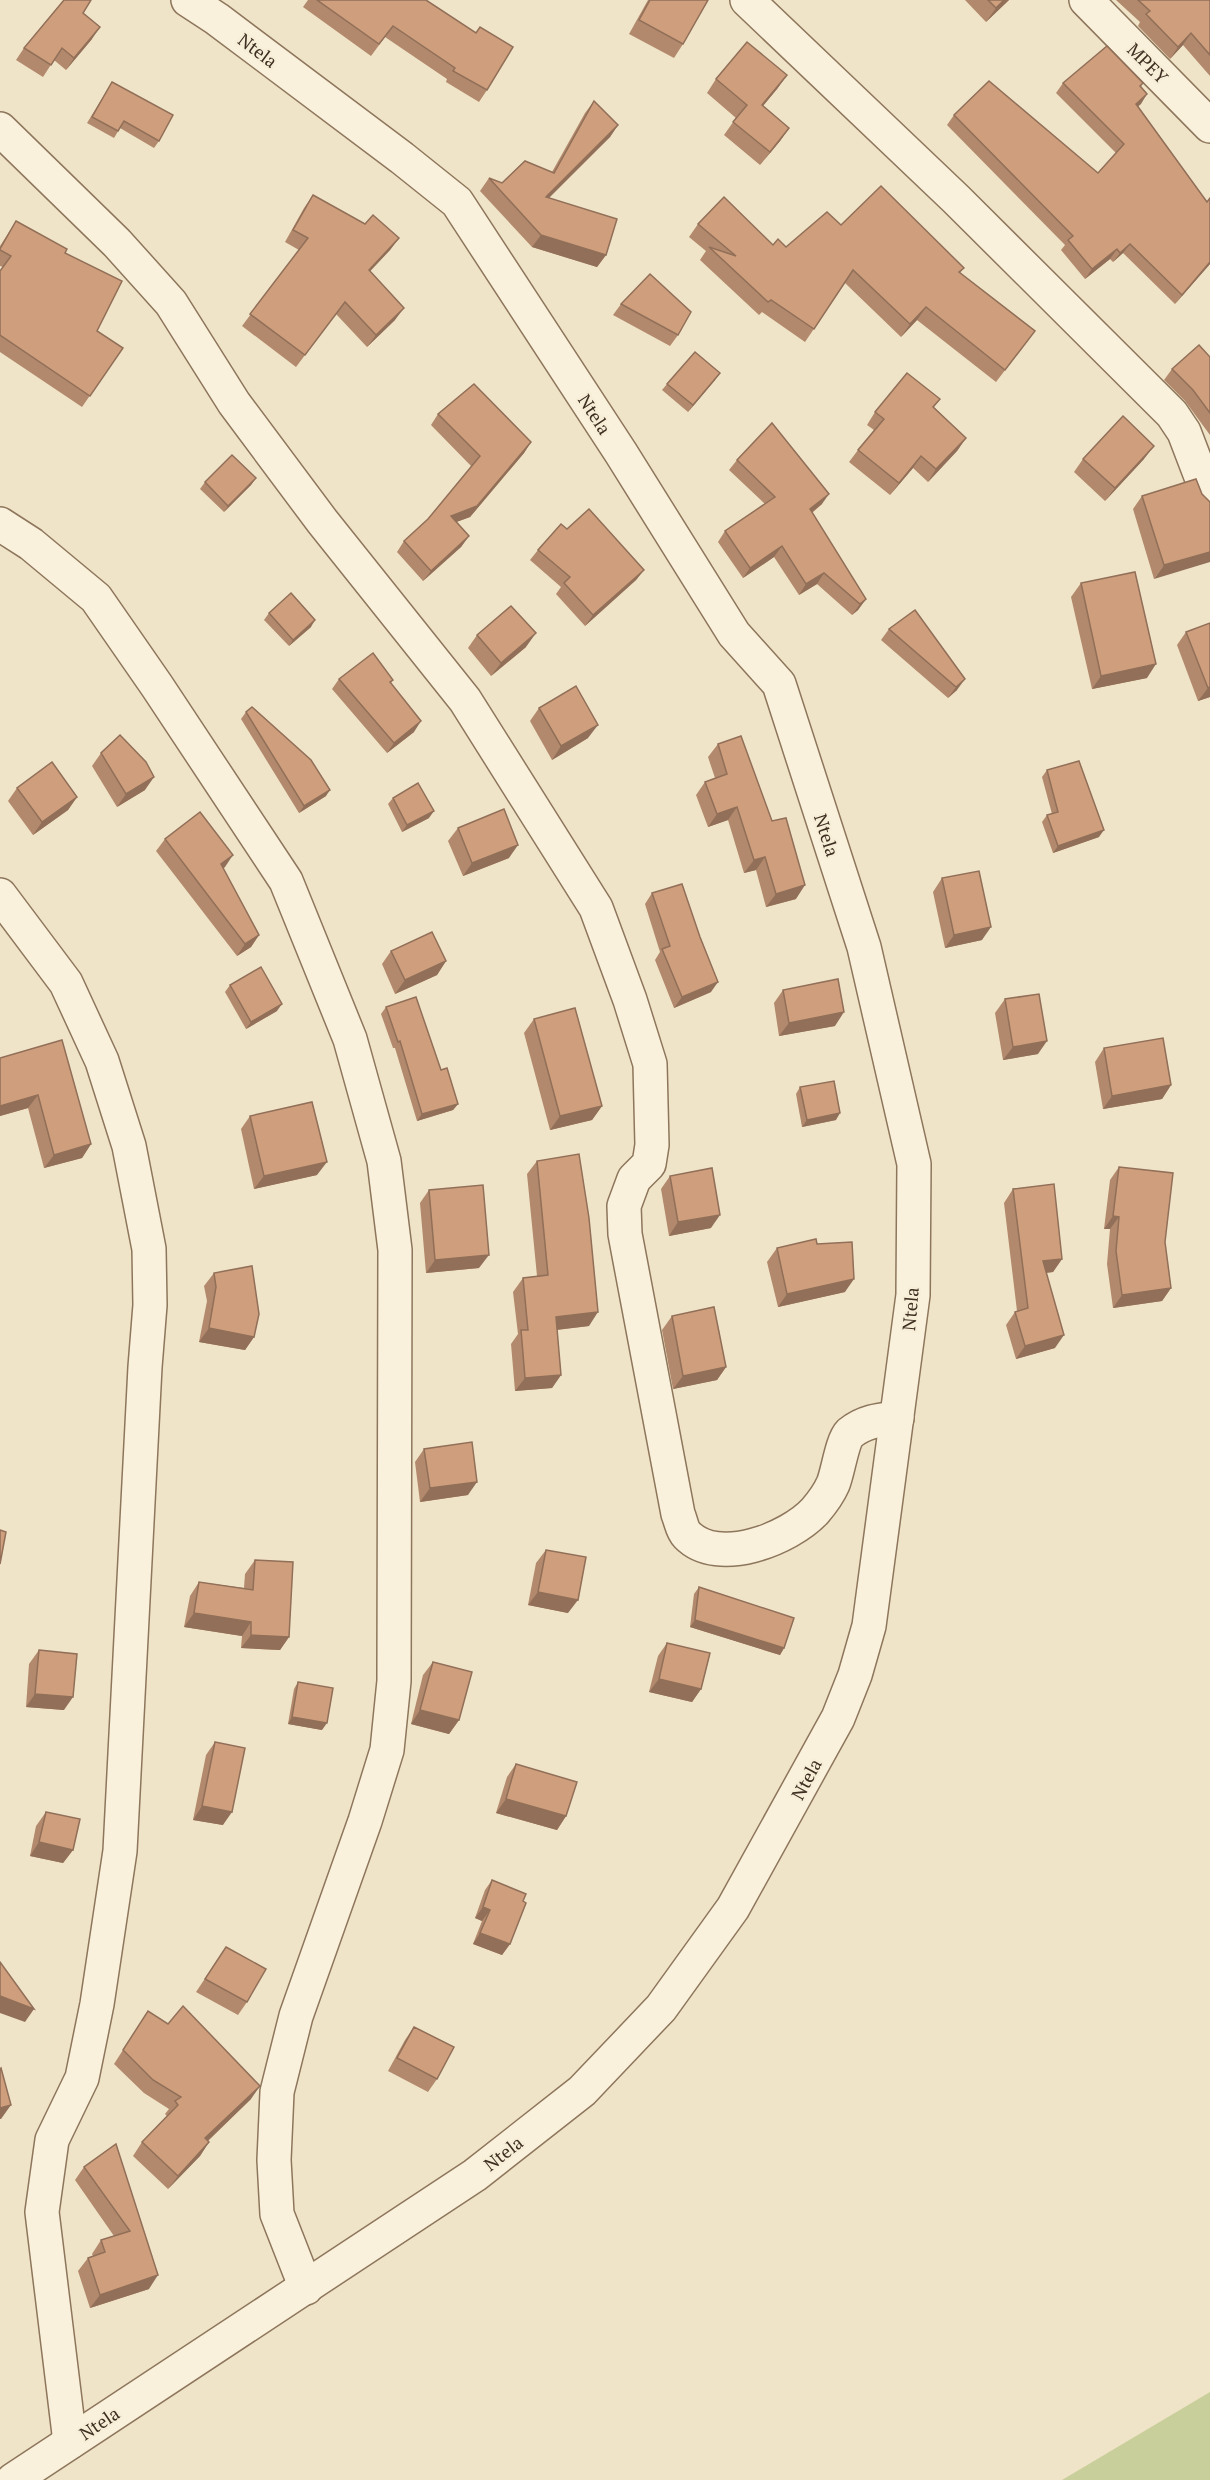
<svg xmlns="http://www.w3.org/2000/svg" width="1210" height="2480" font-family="'PT Serif',serif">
<rect width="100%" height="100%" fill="#f0e4c8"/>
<!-- green -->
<polygon fill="#c9cf9b" points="1210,2392 1210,2480 1062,2480"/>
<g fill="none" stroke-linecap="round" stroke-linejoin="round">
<!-- minor casing -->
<g stroke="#8d765c" stroke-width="36">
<g id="minor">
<polyline points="747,0 956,199 1172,414 1184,432 1210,500"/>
<polyline points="1086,0 1210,126"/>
<path d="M 0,129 L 117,243 L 171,303 L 234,403 L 322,521 L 465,700 L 596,908 L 630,1000 L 650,1064 L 652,1145 L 649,1164 L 634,1179 L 624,1206 L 625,1234 L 678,1514 C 681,1521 682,1530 687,1535 C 718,1567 789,1539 815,1511 C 821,1504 829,1493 833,1484 C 838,1472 842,1441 850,1433 C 865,1421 880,1420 897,1418"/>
<polyline points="0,524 31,544 96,598 157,686 286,881 350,1039 384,1161 395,1250 394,1681 387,1750 365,1821 296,2016 277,2092 274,2160 277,2214 306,2288"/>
<polyline points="0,895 66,983 102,1061 129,1146 149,1249 150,1305 145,1367 120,1851 97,2004 82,2078 52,2140 42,2212 70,2442"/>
<polyline points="13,2480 475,2175 582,2091 661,2008 733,1908 838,1718 855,1675 869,1626 913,1295 914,1164 864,947 779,684 734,634 621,453 457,202 402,158 217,19 188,0"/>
</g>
</g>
<!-- minor -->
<use href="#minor" stroke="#faf1dc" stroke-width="33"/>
</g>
<!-- wall -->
<g fill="#b2896c">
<polygon points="308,0 426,0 476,33 480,27 487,90 479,102 446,82 447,79 385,37 371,56 303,7"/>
<polygon points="648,0 708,0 683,44 674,58 629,34"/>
<polygon points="965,0 1009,0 986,22"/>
<polygon points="1116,0 1210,0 1210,76 1183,45 1170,59 1138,26 1140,22"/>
<polygon points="92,39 66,70 54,60 43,77 16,60 24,48"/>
<polygon points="787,75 777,89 763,106 789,128 780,141 760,165 724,135 736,118 707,93 716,79"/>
<polygon points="112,82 159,141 154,148 120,128 114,138 87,123"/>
<polygon points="1063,83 1143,83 1141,86 1147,94 1138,106 1207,202 1210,198 1210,264 1175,304 1123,253 1113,262 1110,259 1085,279 1061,250 1065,245 947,125 954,115 1098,173 1116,153 1056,93"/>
<polygon points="594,101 618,125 610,137 549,197 606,255 597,267 532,247 480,191 489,178 502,183 552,172 585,113"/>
<polygon points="313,195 365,224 399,238 390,250 370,271 395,320 367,347 336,314 296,367 242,326 299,250 285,242 304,208"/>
<polygon points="16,221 65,253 97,331 123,348 82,407 0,352 0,271 3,267 0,266 0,246"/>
<polygon points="698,224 773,245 786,247 841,225 964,268 960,273 1035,331 996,382 917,320 901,337 845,283 805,342 762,312 759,315 700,260 706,251 689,237"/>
<polygon points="621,304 678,335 670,346 613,315"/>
<polygon points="1210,357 1210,435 1185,401 1164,380 1172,369"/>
<polygon points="715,380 688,412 662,390 667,384"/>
<polygon points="940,399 934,407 966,438 957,451 928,482 913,468 890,495 849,462 858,450 874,430 867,425 875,412"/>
<polygon points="438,414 531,442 524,453 470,517 456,522 469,536 461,547 423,581 397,552 404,541 428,519 472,467 431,425"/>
<polygon points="1083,459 1144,459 1105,501 1074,472"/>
<polygon points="737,460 822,504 812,513 866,599 858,610 852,615 817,584 799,595 774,557 743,578 718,542 725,531 765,504 729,470"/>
<polygon points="256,478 251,485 224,512 200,489 205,482"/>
<polygon points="1202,494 1210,502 1154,579 1133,509 1142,496"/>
<polygon points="567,529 644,570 636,580 585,626 556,594 561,587 530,560 538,550"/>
<polygon points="1081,583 1147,678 1092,689 1071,597"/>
<polygon points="915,610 957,690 948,698 881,640 889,629"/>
<polygon points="269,613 311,627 289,646 264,620"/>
<polygon points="1210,623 1210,697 1198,701 1177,645 1186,632"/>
<polygon points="477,635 526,647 491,676 468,648"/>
<polygon points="339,679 393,680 391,683 414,732 387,753 332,689"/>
<polygon points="539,708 588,738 552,760 530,721"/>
<polygon points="246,712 326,796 299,813 241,719"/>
<polygon points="718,744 796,899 766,907 756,870 744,873 728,820 708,827 696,795 705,782 715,778 708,757"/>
<polygon points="101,753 145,790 117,807 92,766"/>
<polygon points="1047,770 1099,837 1053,853 1042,822 1047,815 1052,814 1042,777"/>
<polygon points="17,788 77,797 68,810 33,835 8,801"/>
<polygon points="393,798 429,818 402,832 388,804"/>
<polygon points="458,828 509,858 463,876 448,841"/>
<polygon points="165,839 225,867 223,868 259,935 251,947 237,956 156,851"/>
<polygon points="942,878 982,940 945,948 933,892"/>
<polygon points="652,893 711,992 674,1008 655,960 660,952 645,904"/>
<polygon points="391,951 446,961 437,975 395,994 382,964"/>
<polygon points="230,985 277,1011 246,1029 225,992"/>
<polygon points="783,990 835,1026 779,1036 774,1003"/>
<polygon points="1005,999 1038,1054 1003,1060 995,1013"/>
<polygon points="386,1007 458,1104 453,1110 417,1121 395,1048 393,1048 381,1014"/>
<polygon points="534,1019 602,1106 592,1120 550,1130 524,1033"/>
<polygon points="1104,1048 1171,1085 1162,1099 1103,1109 1095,1062"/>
<polygon points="0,1058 91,1144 82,1158 44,1168 28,1108 0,1116"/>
<polygon points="800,1087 836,1120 802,1127 796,1094"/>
<polygon points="250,1116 317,1175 254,1189 241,1129"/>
<polygon points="537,1161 589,1326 557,1330 561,1375 552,1388 515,1391 511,1344 518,1334 513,1292 523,1278 537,1276 527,1174"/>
<polygon points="1119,1167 1171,1288 1162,1301 1113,1308 1107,1264 1110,1229 1104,1229 1110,1180"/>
<polygon points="670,1176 711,1228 669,1236 661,1189"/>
<polygon points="1013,1189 1062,1259 1053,1272 1046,1273 1055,1348 1016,1359 1006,1325 1015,1312 1017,1311 1004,1203"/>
<polygon points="429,1190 479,1268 426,1273 420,1203"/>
<polygon points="817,1244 845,1292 778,1307 767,1262 777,1248"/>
<polygon points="214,1273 254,1337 245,1350 199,1342 207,1301 204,1286"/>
<polygon points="672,1316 726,1367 717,1380 673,1389 662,1330"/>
<polygon points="424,1449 468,1495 420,1502 415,1462"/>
<polygon points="546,1550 568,1613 528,1605 536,1563"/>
<polygon points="255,1560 289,1637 280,1650 241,1648 242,1636 184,1627 190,1596 199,1582 244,1588 245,1574"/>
<polygon points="699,1587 784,1648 780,1655 690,1627 694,1594"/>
<polygon points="667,1643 701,1689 692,1702 649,1692 658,1656"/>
<polygon points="39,1650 64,1710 26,1707 29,1664"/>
<polygon points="433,1662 459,1720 449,1734 411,1724 423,1675"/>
<polygon points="298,1682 322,1730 288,1724 294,1689"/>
<polygon points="215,1742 223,1825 193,1820 206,1755"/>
<polygon points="516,1764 566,1816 557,1830 496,1813 507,1777"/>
<polygon points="46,1812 73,1850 63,1863 30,1856 36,1826"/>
<polygon points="492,1880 510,1944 502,1955 473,1944 482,1921 475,1918 485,1890"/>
<polygon points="226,1947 247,2002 238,2015 196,1992"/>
<polygon points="148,2011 251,2099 208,2141 209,2142 200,2156 168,2189 133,2156 142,2142 167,2116 165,2114 169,2109 144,2093 114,2064"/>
<polygon points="414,2027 437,2079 428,2092 388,2071 405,2040"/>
<polygon points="116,2144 149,2289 90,2308 78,2271 88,2258 93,2256 92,2254 101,2240 114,2236 75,2180 84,2167"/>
</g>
<!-- shaded-wall -->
<g fill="#916f58">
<polygon points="1004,0 1009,0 986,22 996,8"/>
<polygon points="100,27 92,39 66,70 74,58"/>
<polygon points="1191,33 1183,45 1170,59 1178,47"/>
<polygon points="787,75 777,89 752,119 762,105"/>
<polygon points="1147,94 1141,104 1129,114 1136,104"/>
<polygon points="618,125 610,137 538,209 546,197"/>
<polygon points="789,128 780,141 760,165 770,152"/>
<polygon points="541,235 606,255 597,267 532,247"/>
<polygon points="399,238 390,250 360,282 369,270"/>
<polygon points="1130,244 1123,253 1113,262 1120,253"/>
<polygon points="1117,249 1110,259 1085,279 1092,269"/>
<polygon points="1210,262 1210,264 1175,304 1182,295"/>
<polygon points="926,307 917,320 901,337 910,324"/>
<polygon points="404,308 395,320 367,347 376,335"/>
<polygon points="720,373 715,380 688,412 693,405"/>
<polygon points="966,438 957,451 928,482 936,469"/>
<polygon points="531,442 524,453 470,517 443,527 451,516"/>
<polygon points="1154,446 1144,459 1105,501 1115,488"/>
<polygon points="921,456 913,468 890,495 899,483"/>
<polygon points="256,478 251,485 224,512 228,506"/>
<polygon points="829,494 822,504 802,520 810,509"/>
<polygon points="469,536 461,547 423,581 431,571"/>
<polygon points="782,546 774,557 743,578 750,568"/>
<polygon points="1210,552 1210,562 1154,579 1164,565"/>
<polygon points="644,570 636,580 585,626 593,615"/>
<polygon points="824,573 817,584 799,595 806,584"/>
<polygon points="866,599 858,610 852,615 860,604"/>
<polygon points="315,620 311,627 289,646 293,640"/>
<polygon points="536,633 526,647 491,676 501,663"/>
<polygon points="1156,664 1147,678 1092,689 1101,676"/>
<polygon points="965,679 957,690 948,698 956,687"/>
<polygon points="1210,687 1210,697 1198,701 1208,688"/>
<polygon points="421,721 414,732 387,753 394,743"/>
<polygon points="598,725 588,738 552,760 561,746"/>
<polygon points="154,777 145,790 117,807 126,794"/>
<polygon points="330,790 326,796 299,813 304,806"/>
<polygon points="77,797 68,810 33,835 42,822"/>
<polygon points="737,807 728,820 708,827 717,814"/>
<polygon points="434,811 429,818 402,832 407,825"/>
<polygon points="1104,830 1099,837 1053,853 1058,846"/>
<polygon points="518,845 509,858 463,876 472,863"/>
<polygon points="233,855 225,867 213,876 221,864"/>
<polygon points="765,857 756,870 744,873 754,860"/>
<polygon points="805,885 796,899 766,907 776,894"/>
<polygon points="991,927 982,940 945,948 954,935"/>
<polygon points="259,935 251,947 237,956 245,944"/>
<polygon points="446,961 437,975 395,994 405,980"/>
<polygon points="718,982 711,992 674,1008 682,997"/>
<polygon points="282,1004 277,1011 246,1029 251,1022"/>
<polygon points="844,1012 835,1026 779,1036 789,1023"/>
<polygon points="1047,1041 1038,1054 1003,1060 1013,1047"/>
<polygon points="1171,1085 1162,1099 1103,1109 1112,1096"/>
<polygon points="38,1095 28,1108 0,1116 0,1106"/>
<polygon points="458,1104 453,1110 417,1121 422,1114"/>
<polygon points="602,1106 592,1120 550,1130 560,1116"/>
<polygon points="840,1113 836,1120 802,1127 807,1120"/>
<polygon points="91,1144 82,1158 44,1168 54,1155"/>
<polygon points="327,1162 317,1175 254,1189 264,1176"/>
<polygon points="720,1215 711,1228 669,1236 678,1222"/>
<polygon points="1113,1216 1119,1217 1110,1229 1104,1229"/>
<polygon points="489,1255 479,1268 426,1273 435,1260"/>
<polygon points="1062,1259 1053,1272 1033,1274 1043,1261"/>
<polygon points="854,1279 845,1292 778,1307 787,1294"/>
<polygon points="1171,1288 1162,1301 1113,1308 1122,1295"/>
<polygon points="598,1312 589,1326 546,1331 556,1317"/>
<polygon points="209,1328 254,1337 245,1350 199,1342"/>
<polygon points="1064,1335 1055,1348 1016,1359 1025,1346"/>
<polygon points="726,1367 717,1380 673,1389 683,1376"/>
<polygon points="561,1375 552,1388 515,1391 525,1378"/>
<polygon points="477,1482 468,1495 420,1502 430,1488"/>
<polygon points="538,1592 578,1600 568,1613 528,1605"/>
<polygon points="194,1613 251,1622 242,1636 184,1627"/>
<polygon points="695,1620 784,1648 780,1655 690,1627"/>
<polygon points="251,1635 289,1637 280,1650 241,1648"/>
<polygon points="659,1679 701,1689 692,1702 649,1692"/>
<polygon points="35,1694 73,1697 64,1710 26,1707"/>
<polygon points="420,1710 459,1720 449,1734 411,1724"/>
<polygon points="292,1717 327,1723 322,1730 288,1724"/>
<polygon points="506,1799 566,1816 557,1830 496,1813"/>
<polygon points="202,1806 232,1812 223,1825 193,1820"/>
<polygon points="39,1842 73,1850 63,1863 30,1856"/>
<polygon points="483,1907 490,1910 482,1921 475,1918"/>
<polygon points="480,1933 510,1944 502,1955 473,1944"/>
<polygon points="0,1996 34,2009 25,2022 0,2013"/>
<polygon points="260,2086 251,2099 196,2152 205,2138"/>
<polygon points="11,2105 1,2119 0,2119 0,2108"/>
<polygon points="209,2142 200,2156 168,2189 178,2176"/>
<polygon points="158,2275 149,2289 90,2308 100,2295"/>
</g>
<!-- building -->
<g fill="#cf9f7d" stroke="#916f58" stroke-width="1.5">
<polygon points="64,0 91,0 83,13 100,27 74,58 62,48 51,65 24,48"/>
<polygon points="317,0 426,0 476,33 480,27 513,47 487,90 453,71 455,68 393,26 379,44"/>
<polygon points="650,0 708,0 683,44 639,20"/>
<polygon points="988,0 1004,0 996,8"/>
<polygon points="1138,0 1210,0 1210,55 1191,33 1178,47 1146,14 1150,11"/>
<polygon points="747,42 787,75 762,105 789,128 770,152 733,122 747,105 716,79"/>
<polygon points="1107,46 1143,83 1140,86 1147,94 1136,104 1207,202 1210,198 1210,262 1182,295 1130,244 1120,253 1117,249 1092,269 1068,240 1073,236 954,115 989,81 1098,173 1124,144 1063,83"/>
<polygon points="112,82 173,115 159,141 124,121 118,131 92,117"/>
<polygon points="594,101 618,125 546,197 617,219 606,255 541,235 489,178 502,183 525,161 554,173"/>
<polygon points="881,186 964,268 959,272 1035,331 1005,370 926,307 910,324 853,270 814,329 771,300 768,302 709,247 736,256 698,224 724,197 773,245 778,239 786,247 827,212 841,225"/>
<polygon points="313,195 365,224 373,215 399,238 369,270 404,308 376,335 345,302 305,355 250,314 308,238 293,230"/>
<polygon points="16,221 67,249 65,253 122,281 97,331 123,348 90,396 0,335 0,271 11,256 0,250 0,249"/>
<polygon points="650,274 691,312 678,335 621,304"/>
<polygon points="1199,345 1210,357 1210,413 1193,390 1172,369"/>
<polygon points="695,352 720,373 693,405 667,384"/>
<polygon points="907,373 940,399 933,407 966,438 936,469 921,456 899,483 858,450 884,419 875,412"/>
<polygon points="474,384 531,442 477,506 451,516 469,536 431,571 404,541 428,519 480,456 438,414"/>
<polygon points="1123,416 1154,446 1115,488 1083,459"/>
<polygon points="772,423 829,494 810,509 866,599 860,604 824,573 806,584 782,546 750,568 725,531 775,497 737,460"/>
<polygon points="232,455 256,478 228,506 205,482"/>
<polygon points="1196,479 1202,494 1210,502 1210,552 1164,565 1142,496"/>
<polygon points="589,509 644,570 593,615 564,583 570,577 538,550 561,524 567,529"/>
<polygon points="1135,572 1156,664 1101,676 1081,583"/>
<polygon points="291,593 315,620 293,640 269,613"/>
<polygon points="511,606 536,633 501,663 477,635"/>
<polygon points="915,610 965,679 956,687 889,629"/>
<polygon points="1210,623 1210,687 1208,688 1186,632"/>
<polygon points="373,653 393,680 390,682 421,721 394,743 339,679"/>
<polygon points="576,686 598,725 561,746 539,708"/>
<polygon points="252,707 311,760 330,790 304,806 246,712"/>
<polygon points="120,735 146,762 154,777 126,794 101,753"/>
<polygon points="741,736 772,821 786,818 805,885 776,894 765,857 754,860 737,807 717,814 705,782 727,774 718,744"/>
<polygon points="1079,761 1104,830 1058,846 1047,815 1058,812 1047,770"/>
<polygon points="52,762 77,797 42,822 17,788"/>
<polygon points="418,783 434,811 407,825 393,798"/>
<polygon points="504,809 518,845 472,863 458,828"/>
<polygon points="200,812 233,855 221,864 259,935 245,944 165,839"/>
<polygon points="979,871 991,927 954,935 942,878"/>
<polygon points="682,884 700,937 718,982 682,997 662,949 670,946 652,893"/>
<polygon points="432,932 446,961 405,980 391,951"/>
<polygon points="261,967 282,1004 251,1022 230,985"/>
<polygon points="838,979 844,1012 789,1023 783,990"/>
<polygon points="1039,994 1047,1041 1013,1047 1005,999"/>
<polygon points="416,997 441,1070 447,1068 458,1104 422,1114 400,1041 398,1042 386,1007"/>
<polygon points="575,1008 602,1106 560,1116 534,1019"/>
<polygon points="1163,1038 1171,1085 1112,1096 1104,1048"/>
<polygon points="62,1040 91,1144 54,1155 38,1095 0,1106 0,1058"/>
<polygon points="834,1081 840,1113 807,1120 800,1087"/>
<polygon points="312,1102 327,1162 264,1176 250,1116"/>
<polygon points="579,1154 589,1218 598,1312 556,1317 561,1375 525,1378 521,1330 528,1330 523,1278 548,1275 537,1161"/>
<polygon points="1119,1167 1173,1173 1165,1242 1171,1288 1122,1295 1116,1251 1119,1217 1113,1216"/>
<polygon points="712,1168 720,1215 678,1222 670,1176"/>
<polygon points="1054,1184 1062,1259 1043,1261 1064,1335 1025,1346 1015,1312 1028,1308 1013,1189"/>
<polygon points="483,1185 489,1255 435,1260 429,1190"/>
<polygon points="816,1239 817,1244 852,1242 854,1279 787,1294 777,1248"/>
<polygon points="252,1266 259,1314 254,1337 209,1328 216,1287 214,1273"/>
<polygon points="714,1307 726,1367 683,1376 672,1316"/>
<polygon points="472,1442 477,1482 430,1488 424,1449"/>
<polygon points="0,1530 6,1532 0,1564"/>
<polygon points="546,1550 586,1557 578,1600 538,1592"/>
<polygon points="255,1560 293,1562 289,1637 251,1635 251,1622 194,1613 199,1582 253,1590"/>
<polygon points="699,1587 794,1618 784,1648 695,1620"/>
<polygon points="667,1643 710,1653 701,1689 659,1679"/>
<polygon points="39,1650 77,1654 73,1697 35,1694"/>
<polygon points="433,1662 472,1672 459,1720 420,1710"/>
<polygon points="298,1682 333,1688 327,1723 292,1717"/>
<polygon points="215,1742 245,1748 232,1812 202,1806"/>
<polygon points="516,1764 577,1782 566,1816 506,1799"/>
<polygon points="46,1812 80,1819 73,1850 39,1842"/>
<polygon points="492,1880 526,1894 523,1901 526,1903 510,1944 480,1933 490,1910 483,1907"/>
<polygon points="226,1947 266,1969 247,2002 205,1979"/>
<polygon points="0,1962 34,2009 0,1996"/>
<polygon points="183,2006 260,2086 205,2138 209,2142 178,2176 142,2142 178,2105 175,2101 181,2097 153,2080 123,2050 148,2011 168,2024"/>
<polygon points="414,2027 454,2047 437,2079 397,2058"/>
<polygon points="1,2068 11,2105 0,2108 0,2069"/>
<polygon points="116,2144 158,2275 100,2295 88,2258 105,2252 101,2240 130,2231 84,2167"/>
</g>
<g text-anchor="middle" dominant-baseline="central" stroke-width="4.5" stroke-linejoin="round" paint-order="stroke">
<!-- street labels -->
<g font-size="18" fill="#3d2e20" stroke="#f7eed8">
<text transform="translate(258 50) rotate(37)">Ntela</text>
<text transform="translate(1148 63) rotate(45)">MPEY</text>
<text transform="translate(595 414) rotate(57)">Ntela</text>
<text transform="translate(827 835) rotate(72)">Ntela</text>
<text transform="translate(910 1309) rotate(-85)">Ntela</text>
<text transform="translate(806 1779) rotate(-62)">Ntela</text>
<text transform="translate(503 2153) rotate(-38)">Ntela</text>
<text transform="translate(99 2423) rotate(-34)">Ntela</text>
</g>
</g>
</svg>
